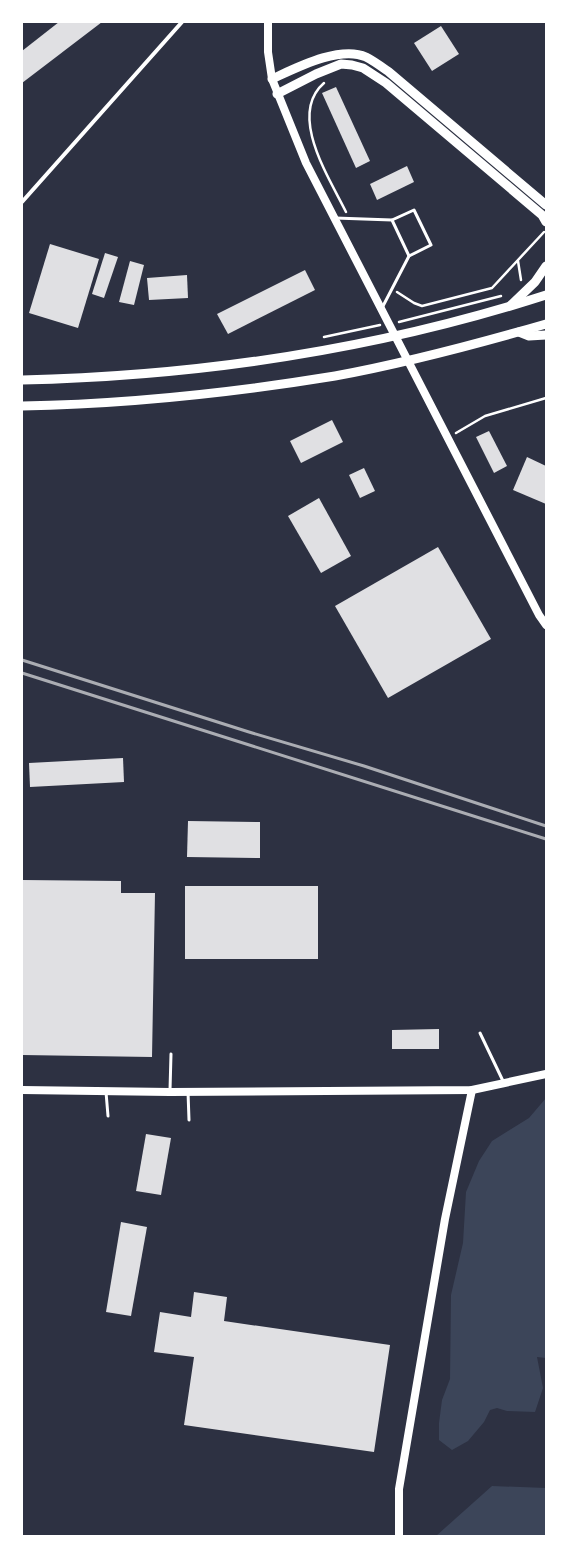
<svg xmlns="http://www.w3.org/2000/svg" width="568" height="1558" font-family="'Exo 2',sans-serif">
<rect width="100%" height="100%" fill="#2d3142"/>
<!-- green -->
<g fill="#3c4559">
<polygon points="546,1098 546,1358 537,1357 543,1388 535,1412 507,1411 497,1408 490,1410 484,1422 468,1441 452,1450 439,1440 439,1423 442,1400 450,1379 451,1295 463,1243 466,1192 479,1161 492,1141 529,1118"/>
<polygon points="492,1486 546,1488 546,1536 436,1536"/>
</g>
<!-- building -->
<g fill="#e0e0e3">
<polygon points="59,22 102,22 22,83 22,51"/>
<polygon points="441,26 459,54 432,71 414,43"/>
<polygon points="336,87 370,161 356,168 322,93"/>
<polygon points="407,166 414,182 377,200 370,184"/>
<polygon points="50,244 99,259 78,328 29,313"/>
<polygon points="105,253 118,257 104,298 92,294"/>
<polygon points="130,261 144,265 134,305 119,302"/>
<polygon points="305,270 315,290 228,334 217,314"/>
<polygon points="187,275 188,298 149,300 147,278"/>
<polygon points="332,420 343,442 301,463 290,441"/>
<polygon points="489,431 507,466 494,473 476,437"/>
<polygon points="527,457 546,466 546,504 513,490"/>
<polygon points="364,468 375,491 360,498 349,475"/>
<polygon points="319,498 351,556 321,573 288,516"/>
<polygon points="438,547 491,639 388,698 335,606"/>
<polygon points="123,758 124,782 30,787 29,763"/>
<polygon points="188,821 260,822 260,858 187,857"/>
<polygon points="22,880 121,881 121,893 155,893 152,1057 22,1055"/>
<rect x="185" y="886" width="133" height="73"/>
<polygon points="439,1029 439,1049 392,1049 392,1030"/>
<polygon points="146,1134 171,1138 161,1195 136,1191"/>
<polygon points="121,1222 147,1227 131,1316 106,1312"/>
<polygon points="194,1292 227,1297 224,1321 390,1345 374,1452 184,1425 194,1357 154,1352 160,1312 191,1317"/>
</g>
<g fill="none" stroke-linecap="round" stroke-linejoin="round">
<!-- path -->
<g stroke="#fff" stroke-width="2.5">
<path d="M 324,83 C 287,115 330,179 346,212"/>
<polyline points="518,261 521,280"/>
<polyline points="397,292 414,303 422,306 492,288 544,232"/>
<polyline points="399,322 501,296"/>
<polyline points="324,337 380,325"/>
<polyline points="456,433 485,416 546,398"/>
</g>
<!-- service -->
<g stroke="#fff" stroke-width="3">
<polyline points="335,218 392,220 409,256 382,308"/>
<polyline points="392,220 414,210 431,245 409,256"/>
<polyline points="480,1033 503,1081"/>
<polyline points="170,1090 171,1054"/>
<polyline points="106,1092 108,1116"/>
<polyline points="188,1092 189,1120"/>
</g>
<!-- minor -->
<polyline stroke="#fff" stroke-width="4" points="22,202 182,22"/>
<!-- secondary -->
<g stroke="#fff" stroke-width="8">
<polyline points="268,22 268,52 272,79 306,163 539,615 546,625"/>
<polyline points="22,1090 170,1092 472,1090 546,1074"/>
<polyline points="399,1536 399,1489 445,1219 472,1090"/>
</g>
<!-- primary -->
<g stroke="#fff" stroke-width="9">
<path d="M 272,79 C 296,68 340,45 366,57 C 374,61 382,67 389,72 L 546,205"/>
<polyline points="277,94 316,74 341,64 352,65 363,68 386,83 542,215 546,222"/>
<polyline points="511,305 535,282 546,266"/>
<polyline points="519,332 529,336 546,335"/>
<path d="M 22,380 C 198,376 378,349 546,295"/>
<path d="M 22,406 C 127,404 231,393 335,376 C 406,363 477,344 546,324"/>
</g>
<!-- rail -->
<g stroke="#abadb3" stroke-width="3">
<polyline points="22,660 249,732 364,766 546,826"/>
<polyline points="22,673 546,839"/>
</g>
</g>
<!-- border -->
<rect width="568" height="1558" fill="none" stroke="#ffffff" stroke-width="46"/>
</svg>
